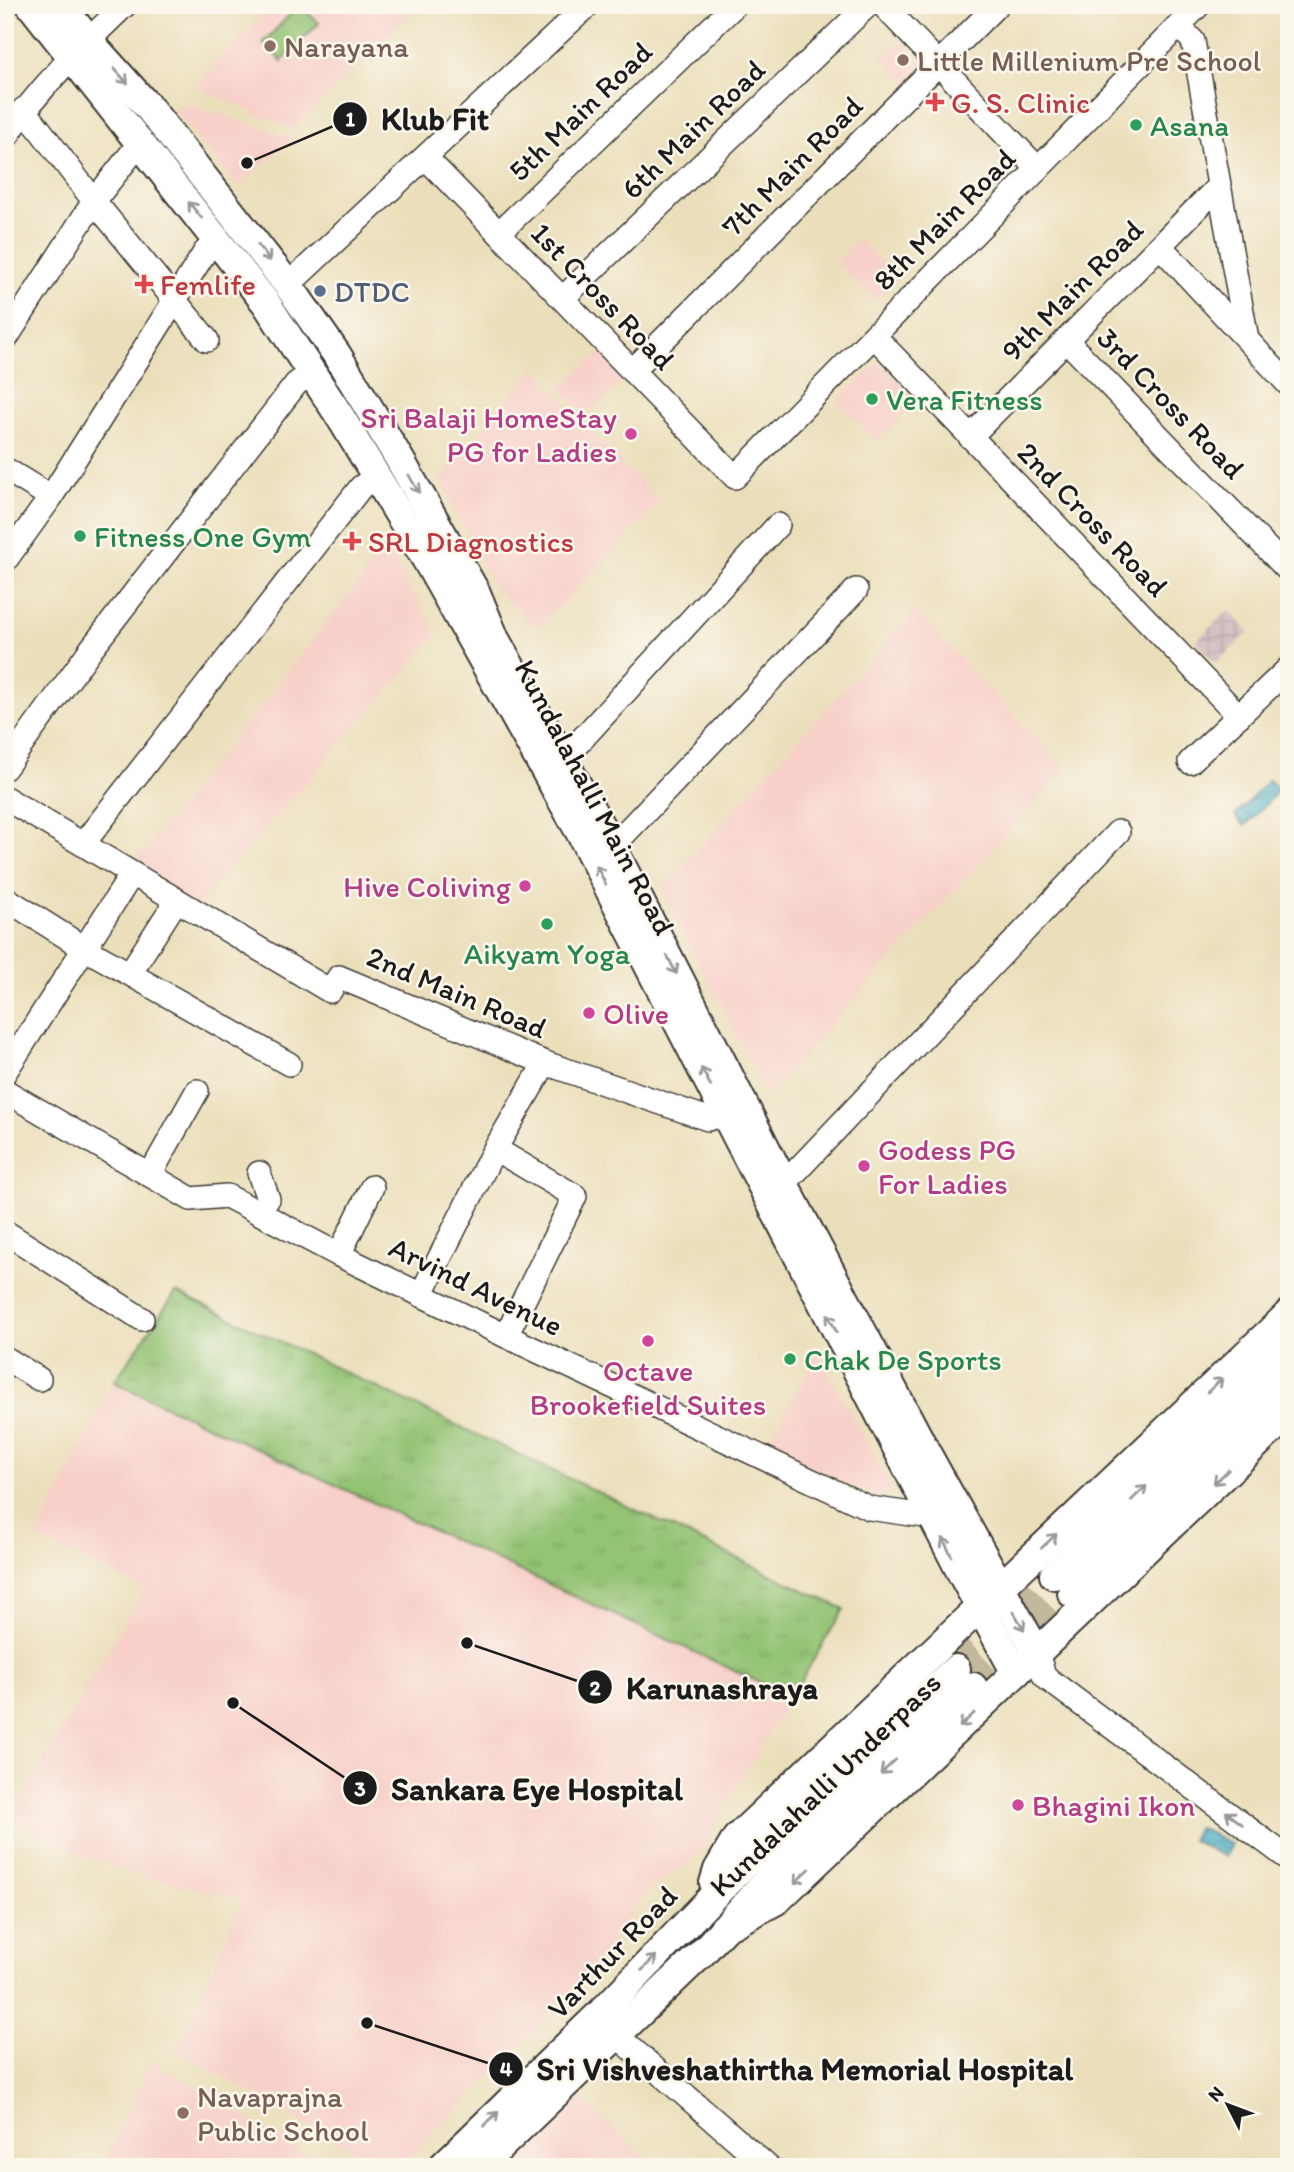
<svg xmlns="http://www.w3.org/2000/svg" width="1294" height="2172" font-family="Itim,sans-serif">
<defs>
<pattern id="industrial-grid" width="8" height="8" patternUnits="userSpaceOnUse" patternTransform="scale(1.75)"><rect width="8" height="8" fill="#d2bec1"/><path d="M0 4h8M4 0v8" fill="none" stroke="#b4a3a5"/></pattern>
<pattern id="grass-tufts" width="24" height="20" patternUnits="userSpaceOnUse" patternTransform="scale(1.75)"><rect width="24" height="20" fill="#93c373"/><path d="M3 7l-1-3M5 7V3M7 7l1-3M15 17l-1-3M17 17v-4M19 17l1-3" fill="none" stroke="#7ea763"/></pattern>
<pattern id="water-waves" width="16" height="10" patternUnits="userSpaceOnUse" patternTransform="scale(1.75)"><rect width="16" height="10" fill="#46adc5"/><path d="M0 5q4-4 8 0t8 0" fill="none" stroke="#3a8c9f"/></pattern>
</defs>
<rect width="100%" height="100%" fill="#fbf7ec"/>
<filter id="ink" filterUnits="userSpaceOnUse"><feTurbulence type="fractalNoise" baseFrequency=".0143" numOctaves="2"/><feDisplacementMap in="SourceGraphic" scale="14" xChannelSelector="R" yChannelSelector="G"/><feConvolveMatrix kernelMatrix="1 2 1 2 8 2 1 2 1" color-interpolation-filters="sRGB"/></filter>
<filter id="wash" filterUnits="userSpaceOnUse"><feTurbulence type="fractalNoise" baseFrequency=".00686" numOctaves="4" result="noise"/><feDisplacementMap in="SourceGraphic" scale="28" xChannelSelector="R" yChannelSelector="G"/><feGaussianBlur stdDeviation="1.57" result="paint"/><feColorMatrix in="noise" values="0 0 0 0 0 0 0 0 0 0 0 0 0 0 0 0 0 1.4 0 .05"/><feComposite in="paint" operator="in"/></filter>
<g filter="url(#wash)">
<rect width="100%" height="100%" fill="#ebdfbb"/>
<!-- built -->
<g fill="#f7d0c9">
<polygon points="272,5 418,5 293,130 195,86"/>
<polygon points="901,39 925,63 906,82 881,58"/>
<polygon points="185,103 294,138 237,187 175,111"/>
<polygon points="859,240 898,278 875,301 836,263"/>
<polygon points="602,350 627,377 586,415 560,388"/>
<polygon points="879,361 918,401 877,442 837,401"/>
<polygon points="535,368 612,453 661,502 537,629 492,586 440,480"/>
<polygon points="387,547 437,635 197,906 131,868"/>
<polygon points="915,611 1065,769 768,1095 661,890"/>
<polygon points="818,1354 892,1488 878,1497 856,1490 768,1443"/>
<polygon points="114,1382 791,1697 715,1822 706,1850 649,1890 570,1997 399,2167 380,2167 178,2050 242,1899 143,1877 92,1859 54,1843 10,1817 144,1589 36,1538"/>
<polygon points="152,2060 328,2167 102,2167"/>
<polygon points="580,2098 656,2167 510,2167"/>
</g>
<!-- industrial -->
<polygon fill="url(#industrial-grid)" points="1229,610 1249,632 1216,663 1196,641"/>
<!-- grass -->
<polygon fill="url(#grass-tufts)" stroke="#587048" stroke-width="2" points="176,1292 844,1609 791,1697 114,1382"/>
<!-- garden -->
<polygon fill="#93c373" stroke="#587048" stroke-width="2" points="299,5 319,23 282,61 263,43"/>
<!-- water -->
<g fill="url(#water-waves)" stroke="#316470" stroke-width="2">
<polygon points="1269,780 1279,790 1245,826 1235,816"/>
<polygon points="1198,1827 1231,1844 1225,1857 1191,1840"/>
</g>
</g>
<g filter="url(#ink)">
<g fill="none" stroke-linecap="round" stroke-linejoin="round">
<!-- major-tunnel -->
<g stroke="#c2b89b" stroke-width="28" stroke-dasharray="28 14" stroke-linecap="butt">
<polyline points="956,1669 1054,1575"/>
<polyline points="973,1687 1072,1593"/>
</g>
<!-- minor casing -->
<g stroke="#3b3934" stroke-width="26">
<g id="minor">
<polyline points="883,5 1038,169"/>
<polyline points="1179,26 1193,41 1247,339"/>
<polyline points="24,109 94,201 207,340"/>
<path d="M 5,139 C 38,88 81,47 125,5"/>
<polyline points="426,158 735,477 1199,5"/>
<polyline points="499,233 735,5"/>
<polyline points="1160,246 1289,385"/>
<polyline points="288,285 588,5"/>
<polyline points="563,298 868,5"/>
<polyline points="874,336 1239,716"/>
<polyline points="5,340 94,201 131,154 142,144"/>
<polyline points="1066,340 1289,571"/>
<polyline points="632,371 997,5"/>
<polyline points="970,437 1218,187"/>
<polyline points="5,469 51,497"/>
<polyline points="5,561 51,497 205,252 218,240"/>
<polyline points="562,758 572,750 778,525"/>
<polyline points="1190,762 1289,668"/>
<polyline points="5,768 91,649 296,384 312,372"/>
<polyline points="5,798 330,991 339,977 545,1063 708,1119 725,1114"/>
<polyline points="83,844 361,487 376,477"/>
<polyline points="612,847 856,590"/>
<polyline points="5,898 84,948 289,1064"/>
<polyline points="130,973 176,901"/>
<polyline points="5,1072 132,874"/>
<polyline points="5,1091 191,1199 227,1196 339,1255 506,1336 869,1508 932,1517"/>
<polyline points="495,1149 575,1196 506,1336"/>
<polyline points="150,1175 197,1091"/>
<polyline points="784,1184 1118,832"/>
<polyline points="258,1212 268,1199 259,1173"/>
<polyline points="5,1232 142,1319"/>
<polyline points="339,1255 372,1187"/>
<polyline points="421,1295 491,1156 545,1063"/>
<polyline points="5,1358 39,1379"/>
<polyline points="1037,1653 1044,1675 1049,1680 1289,1859"/>
<polyline points="616,2035 768,2167"/>
</g>
</g>
<!-- major casing -->
<g stroke="#3b3934" stroke-width="32">
<g id="major">
<polyline points="31,5 266,303 341,418 426,559 580,832 961,1572 1016,1673"/>
<polyline points="61,5 88,40 150,109 288,285 337,355 400,460 476,593 495,639 612,847 784,1184 928,1456 1037,1653"/>
<polyline points="1054,1575 1289,1348"/>
<polyline points="1000,1588 1289,1314"/>
<polyline points="1072,1593 1289,1382"/>
<polyline points="714,1883 718,1870 737,1838 980,1607"/>
<polyline points="723,1929 777,1900 1289,1413"/>
<polyline points="442,2167 602,2012 751,1857 956,1669"/>
<polyline points="479,2167 703,1952 769,1878 973,1687"/>
</g>
</g>
<!-- minor -->
<use href="#minor" stroke="#fff" stroke-width="23"/>
<!-- major -->
<use href="#major" stroke="#fff" stroke-width="28"/>
</g>
<!-- one-way arrows -->
<defs><path id="oneway-shaft" d="M-6 0H5M1.5-3L5.5 0L1.5 3" fill="none" stroke-width="1.6" stroke-linecap="round" stroke-linejoin="round" transform="scale(1.75)"/></defs>
<g stroke="#999">
<use href="#oneway-shaft" transform="translate(121 76) rotate(48)"/>
<use href="#oneway-shaft" transform="translate(195 210) rotate(-129)"/>
<use href="#oneway-shaft" transform="translate(264 253) rotate(52)"/>
<use href="#oneway-shaft" transform="translate(414 484) rotate(60)"/>
<use href="#oneway-shaft" transform="translate(601 875) rotate(-117)"/>
<use href="#oneway-shaft" transform="translate(672 965) rotate(63)"/>
<use href="#oneway-shaft" transform="translate(706 1077) rotate(-118)"/>
<use href="#oneway-shaft" transform="translate(832 1323) rotate(-117)"/>
<use href="#oneway-shaft" transform="translate(1215 1385) rotate(-43)"/>
<use href="#oneway-shaft" transform="translate(1221 1477) rotate(136)"/>
<use href="#oneway-shaft" transform="translate(1139 1493) rotate(-44)"/>
<use href="#oneway-shaft" transform="translate(1049 1541) rotate(-43)"/>
<use href="#oneway-shaft" transform="translate(947 1547) rotate(-117)"/>
<use href="#oneway-shaft" transform="translate(1019 1621) rotate(60)"/>
<use href="#oneway-shaft" transform="translate(967 1720) rotate(136)"/>
<use href="#oneway-shaft" transform="translate(888 1767) rotate(137)"/>
<use href="#oneway-shaft" transform="translate(1234 1818) rotate(-143)"/>
<use href="#oneway-shaft" transform="translate(802 1876) rotate(137)"/>
<use href="#oneway-shaft" transform="translate(649 1963) rotate(-46)"/>
<use href="#oneway-shaft" transform="translate(491 2119) rotate(-44)"/>
</g>
</g>
<!-- markers -->
<g fill="#8d6e63" stroke="#fbf7ec" stroke-width="2.5">
<circle cx="270" cy="46" r="7"/>
<circle cx="903" cy="60" r="7"/>
<circle cx="183" cy="2113" r="7"/>
</g>
<g fill="#e0444e" stroke="#fbf7ec" stroke-width="2.5">
<path d="M931.5 91.5h7v7h7v7h-7v7h-7v-7h-7v-7h7z"/>
<path d="M140.5 273.5h7v7h7v7h-7v7h-7v-7h-7v-7h7z"/>
<path d="M348.5 530.5h7v7h7v7h-7v7h-7v-7h-7v-7h7z"/>
</g>
<g fill="#2e9e5b" stroke="#fbf7ec" stroke-width="2.5">
<circle cx="1136" cy="125" r="7"/>
<circle cx="872" cy="399" r="7"/>
<circle cx="80" cy="536" r="7"/>
<circle cx="547" cy="924" r="7"/>
<circle cx="790" cy="1359" r="7"/>
</g>
<circle fill="#5c6f8a" stroke="#fbf7ec" stroke-width="2.5" cx="320" cy="291" r="7"/>
<g fill="#d1479c" stroke="#fbf7ec" stroke-width="2.5">
<circle cx="631" cy="434" r="7"/>
<circle cx="525" cy="886" r="7"/>
<circle cx="589" cy="1013" r="7"/>
<circle cx="864" cy="1166" r="7"/>
<circle cx="648" cy="1341" r="7"/>
<circle cx="1018" cy="1805" r="7"/>
</g>
<g text-anchor="middle" dominant-baseline="central" stroke-width="5" stroke-linejoin="round" paint-order="stroke">
<!-- education labels -->
<g font-size="30" fill="#785e54" stroke="#fbf7ec" text-anchor="start">
<text x="284" y="46">Narayana</text>
<text x="917" y="60">Little Millenium Pre School</text>
<text x="197" y="2096">Navaprajna<tspan x="197" dy="34">Public School</tspan></text>
</g>
<!-- health labels -->
<g font-size="30" fill="#be3a42" stroke="#fbf7ec" text-anchor="start">
<text x="951" y="102">G. S. Clinic</text>
<text x="160" y="284">Femlife</text>
<text x="368" y="541">SRL Diagnostics</text>
</g>
<!-- street labels -->
<g font-size="30" fill="#1c1c1c" stroke="#fbf7ec">
<text transform="translate(580 111) rotate(-44)">5th Main Road</text>
<text transform="translate(693 129) rotate(-44)">6th Main Road</text>
<text transform="translate(792 166) rotate(-45)">7th Main Road</text>
<text transform="translate(944 219) rotate(-45)">8th Main Road</text>
<text transform="translate(1072 290) rotate(-45)">9th Main Road</text>
<text transform="translate(603 296) rotate(46)">1st Cross Road</text>
<text transform="translate(1171 403) rotate(46)">3rd Cross Road</text>
<text transform="translate(1093 519) rotate(46)">2nd Cross Road</text>
<text transform="translate(595 797) rotate(62)">Kundalahalli Main Road</text>
<text transform="translate(457 992) rotate(23)">2nd Main Road</text>
<text transform="translate(476 1286) rotate(26)">Arvind Avenue</text>
<text transform="translate(825 1784) rotate(-44)">Kundalahalli Underpass</text>
<text transform="translate(612 1952) rotate(-46)">Varthur Road</text>
</g>
<!-- leisure labels -->
<g font-size="30" fill="#27864d" stroke="#fbf7ec" text-anchor="start">
<text x="1150" y="125">Asana</text>
<text x="886" y="399">Vera Fitness</text>
<text x="94" y="536">Fitness One Gym</text>
<text x="547" y="953" text-anchor="middle">Aikyam Yoga</text>
<text x="804" y="1359">Chak De Sports</text>
</g>
<!-- service labels -->
<g font-size="30" fill="#4e5e75" stroke="#fbf7ec" text-anchor="start">
<text x="334" y="291">DTDC</text>
</g>
<!-- hotel labels -->
<g font-size="30" fill="#b23c85" stroke="#fbf7ec" text-anchor="start">
<text x="617" y="417" text-anchor="end">Sri Balaji HomeStay<tspan x="617" dy="34">PG for Ladies</tspan></text>
<text x="511" y="886" text-anchor="end">Hive Coliving</text>
<text x="603" y="1013">Olive</text>
<text x="878" y="1149">Godess PG<tspan x="878" dy="34">For Ladies</tspan></text>
<text x="648" y="1370" text-anchor="middle">Octave<tspan x="648" dy="34">Brookefield Suites</tspan></text>
<text x="1032" y="1805">Bhagini Ikon</text>
</g>
</g>
<!-- callouts -->
<path fill="none" stroke="#1c1c1c" stroke-width="2.5" d="M247 163L350 119M467 1643L595 1687M233 1703L360 1788M367 2023L506 2069"/>
<g fill="#1c1c1c" stroke="#fbf7ec" stroke-width="2.5">
<circle cx="247" cy="163" r="7"/>
<circle cx="467" cy="1643" r="7"/>
<circle cx="233" cy="1703" r="7"/>
<circle cx="367" cy="2023" r="7"/>
<circle cx="350" cy="119" r="18"/>
<circle cx="595" cy="1687" r="18"/>
<circle cx="360" cy="1788" r="18"/>
<circle cx="506" cy="2069" r="18"/>
</g>
<g font-size="21" text-anchor="middle" font-weight="bold" fill="#fff">
<text x="350" y="126">1</text>
<text x="595" y="1695">2</text>
<text x="360" y="1796">3</text>
<text x="506" y="2076">4</text>
</g>
<g font-size="32" text-anchor="middle" font-weight="bold" fill="#1c1c1c" stroke="#fbf7ec" stroke-width="5" stroke-linejoin="round" paint-order="stroke">
<text x="435" y="130">Klub Fit</text>
<text x="722" y="1699">Karunashraya</text>
<text x="537" y="1800">Sankara Eye Hospital</text>
<text x="805" y="2080">Sri Vishveshathirtha Memorial Hospital</text>
</g>
<!-- margin -->
<rect width="1294" height="2172" fill="none" stroke="#fbf7ec" stroke-width="28"/>
<!-- north arrow -->
<g transform="translate(1228 2105) rotate(312)" stroke="#fbf7ec" stroke-width="5" paint-order="stroke">
<path d="M0-5L12 26L0 18L-12 26Z" fill="#1c1c1c"/>
<text y="-10" font-size="19" font-weight="bold" text-anchor="middle" fill="#1c1c1c">N</text>
</g>
</svg>
